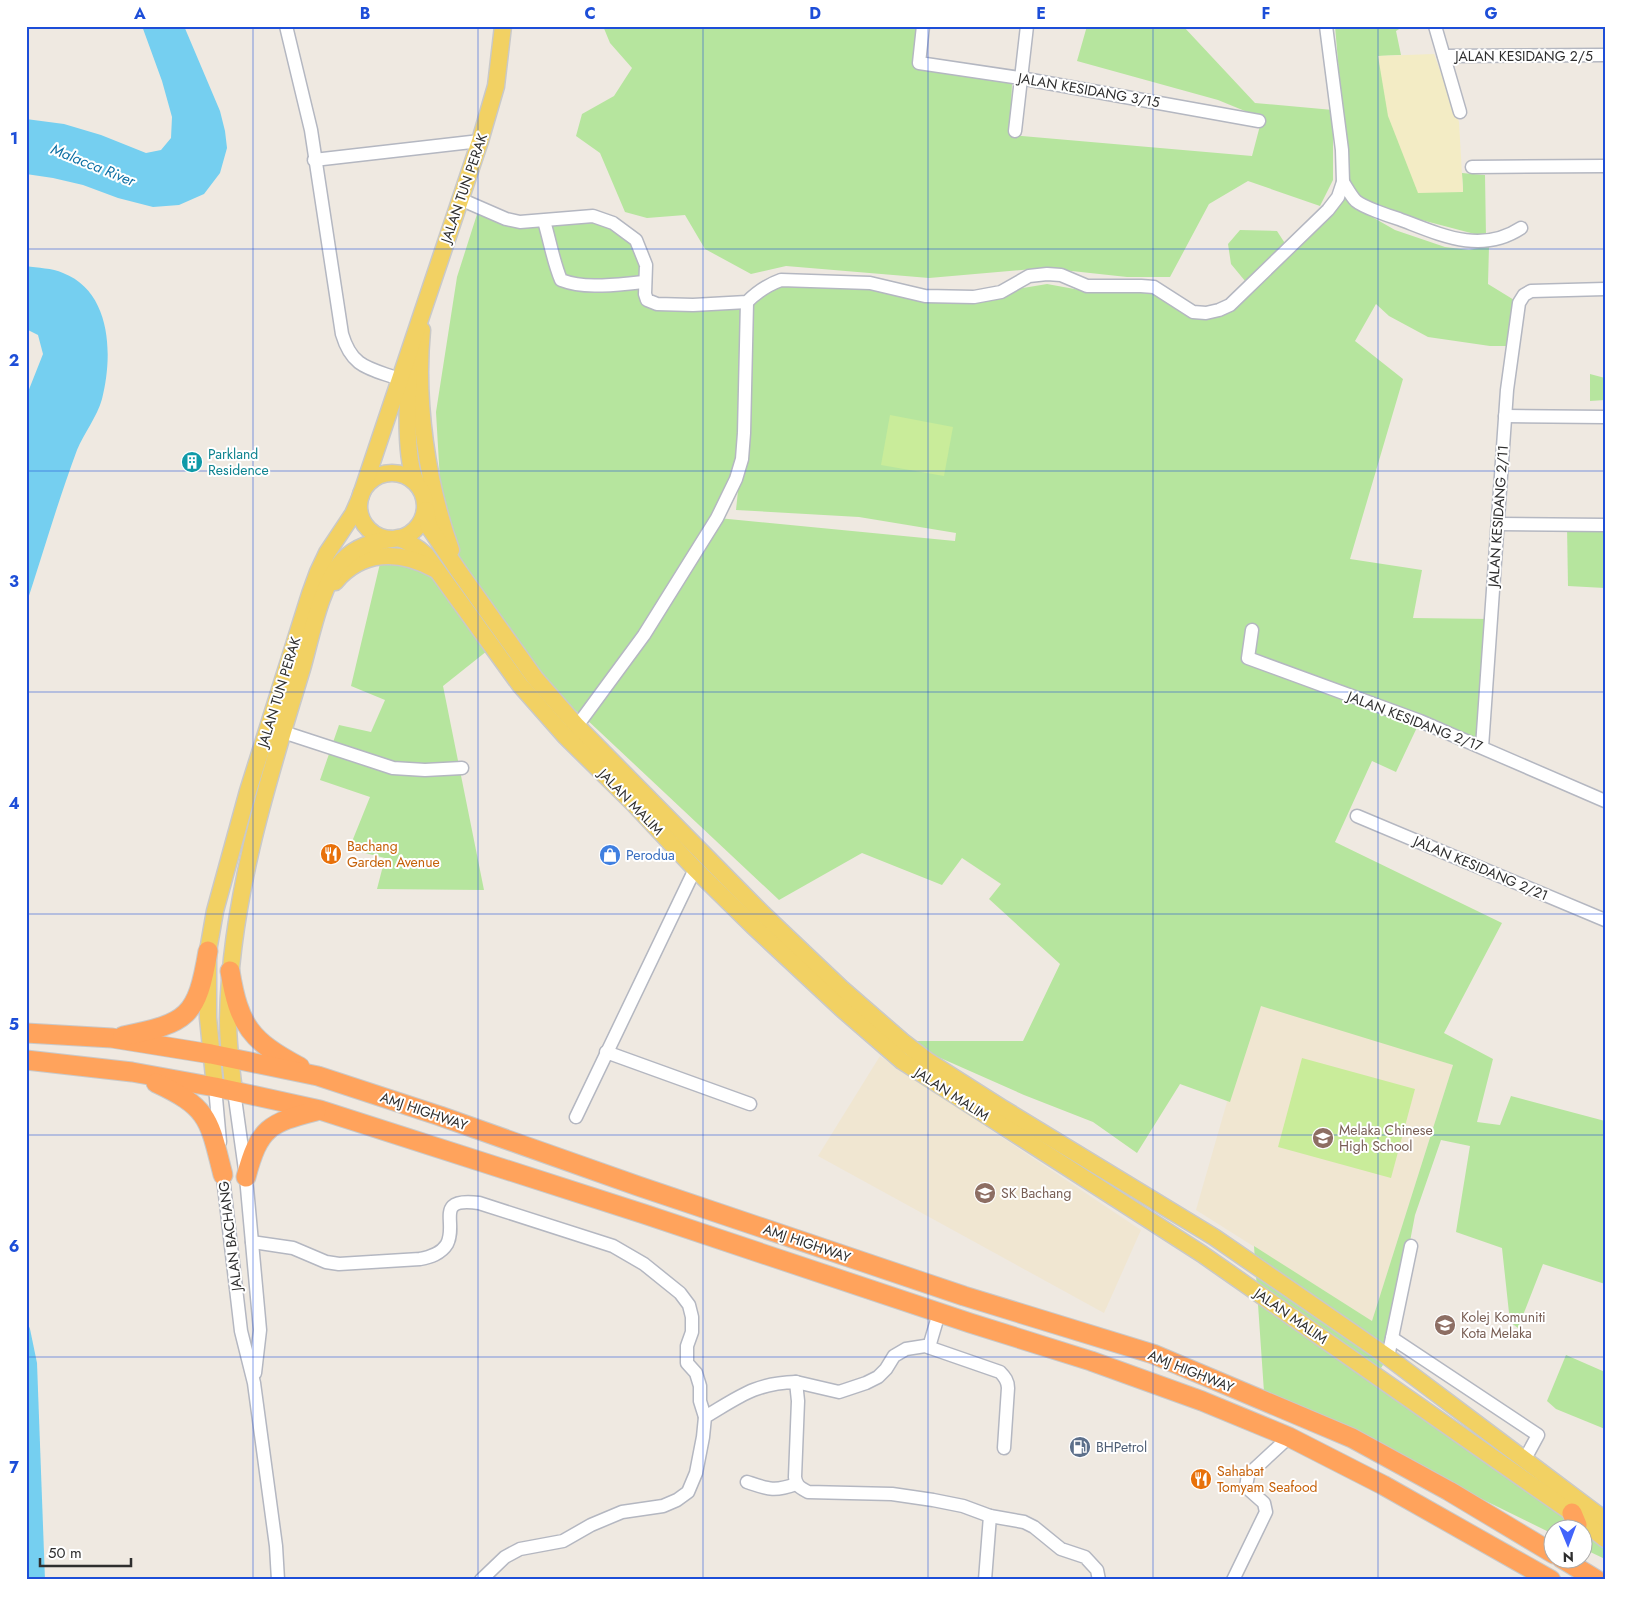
<svg xmlns="http://www.w3.org/2000/svg" width="1631" height="1606" font-family="Jost,sans-serif">
<rect width="100%" height="100%" fill="#efe9e1"/>
<!-- education -->
<g fill="#f0e6d1">
<polygon points="1256,1001 1453,1065 1372,1321 1196,1210"/>
<polygon points="880,1056 1141,1230 1104,1313 818,1156"/>
</g>
<!-- green -->
<g fill="#b6e59e" fill-rule="evenodd">
<polygon points="603,26 918,26 916,65 1012,83 1010,135 1252,156 1262,118 1218,100 1077,61 1087,26 1183,26 1255,103 1333,110 1333,180 1320,206 1248,181 1209,204 1170,277 1127,277 1044,268 929,278 786,266 751,274 705,249 685,215 647,218 625,212 600,153 576,136 582,114 614,96 632,68 610,43"/>
<path d="M 1335,26 L 1404,26 L 1396,31 L 1401,55 L 1378,56 L 1463,192 L 1462,173 L 1485,175 L 1486,237 L 1357,203 L 1374,218 L 1395,230 L 1445,247 L 1469,250 L 1489,246 L 1488,284 L 1519,303 L 1514,346 L 1490,346 L 1428,337 L 1389,316 L 1376,304 L 1355,341 L 1403,379 L 1350,559 L 1422,570 L 1413,618 L 1491,619 L 1482,747 L 1420,721 L 1396,772 L 1372,761 L 1335,842 L 1502,923 L 1444,1033 L 1493,1059 L 1477,1122 L 1500,1125 L 1511,1096 L 1605,1121 L 1605,1284 L 1543,1264 L 1518,1328 L 1510,1322 L 1502,1248 L 1456,1232 L 1470,1146 L 1441,1140 L 1415,1215 L 1388,1357 L 1376,1376 L 1605,1543 L 1605,1559 L 1584,1549 L 1584,1528 L 1554,1528 L 1553,1534 L 1264,1392 L 1254,1246 L 1372,1321 L 1453,1065 L 1261,1006 L 1230,1102 L 1180,1084 L 1137,1153 L 1093,1122 L 1024,1095 L 902,1041 L 1023,1041 L 1060,964 L 989,899 L 1001,884 L 962,858 L 942,885 L 862,853 L 779,900 L 584,717 L 541,684 L 520,685 L 492,647 L 443,686 L 484,890 L 377,889 L 385,858 L 349,849 L 370,797 L 320,780 L 339,725 L 371,732 L 385,700 L 351,686 L 382,555 L 420,561 L 444,550 L 436,412 L 457,277 L 479,208 L 544,221 L 613,223 L 643,257 L 645,282 L 657,304 L 747,302 L 781,280 L 870,283 L 925,296 L 1017,289 L 1047,284 L 1091,292 L 1162,292 L 1206,313 L 1250,287 L 1231,264 L 1228,244 L 1240,230 L 1277,231 L 1288,248 L 1349,189 ZM 741,462 L 736,510 L 859,517 L 956,533 L 955,541 L 718,518 Z"/>
<polygon points="1590,374 1605,378 1605,400 1590,401"/>
<polygon points="1567,525 1605,525 1605,588 1568,586"/>
<polygon points="1566,1355 1605,1372 1605,1429 1556,1409 1547,1401"/>
</g>
<!-- sand -->
<polygon fill="#f3ecc5" points="1434,54 1459,122 1463,192 1418,193 1388,116 1378,56"/>
<!-- pitch -->
<g fill="#c9ec9a">
<polygon points="890,415 953,427 944,476 881,465"/>
<polygon points="1302,1058 1415,1089 1391,1178 1278,1147"/>
</g>
<!-- water -->
<g fill="#75cff0">
<polygon points="142,26 184,26 220,111 225,131 227,148 220,173 204,194 179,205 153,207 118,198 83,185 53,178 26,174 26,119 64,124 101,135 146,153 161,150 171,138 172,117 162,81"/>
<path d="M 26,266 C 38,268 52,268 63,273 C 112,292 113,356 102,399 C 97,417 84,433 77,450 C 58,501 43,553 26,605 L 26,397 L 43,354 L 38,335 L 26,329 Z"/>
<polygon points="26,1319 30,1329 37,1363 45,1580 26,1580"/>
</g>
<g fill="none" stroke-linecap="round" stroke-linejoin="round">
<!-- minor casing -->
<g stroke="#b4b7c1" stroke-width="15">
<g id="minor">
<path d="M 286,26 L 311,130 L 342,334 C 352,368 369,368 399,379"/>
<polyline points="923,26 919,63 1020,78 1259,121"/>
<polyline points="1435,26 1460,112"/>
<polyline points="1444,56 1605,55"/>
<polyline points="1015,131 1027,26"/>
<polyline points="314,160 480,141"/>
<polyline points="1472,167 1605,166"/>
<path d="M 1343,182 C 1347,188 1351,196 1356,201 C 1363,207 1389,216 1399,219 C 1439,234 1480,255 1521,228"/>
<path d="M 460,199 L 506,219 L 520,222 L 593,216 L 613,223 L 636,240 L 646,265 L 645,294 L 647,300 L 657,304 L 693,305 L 747,302 C 757,292 767,285 781,280 L 870,283 L 925,296 L 974,297 L 1001,292 L 1029,276 L 1047,274 L 1061,275 L 1087,286 L 1141,286 L 1154,287 L 1193,312 L 1206,313 L 1219,310 L 1230,305 L 1328,210 L 1338,197 L 1343,182 L 1342,150 L 1326,26"/>
<path d="M 544,221 C 550,241 553,261 561,280 C 587,290 618,284 645,282"/>
<polyline points="1505,416 1605,417"/>
<polyline points="1498,524 1605,525"/>
<polyline points="1252,630 1248,658 1420,721 1605,801"/>
<polyline points="577,726 644,635 717,518 736,479 742,459 744,433 747,302"/>
<polyline points="283,732 393,768 425,770 462,768"/>
<polyline points="1482,747 1507,390 1519,303 1524,295 1531,291 1605,289"/>
<polyline points="1357,816 1605,920"/>
<polyline points="606,1052 750,1104"/>
<polyline points="215,1087 220,1142"/>
<polyline points="234,1091 246,1177 260,1330 255,1373"/>
<polyline points="576,1117 695,869"/>
<polyline points="222,1169 241,1331 254,1383 276,1546 278,1580"/>
<path d="M 252,1242 L 293,1248 L 326,1262 L 339,1264 L 420,1259 C 430,1257 441,1254 447,1244 C 458,1223 433,1197 479,1203 L 613,1246 L 644,1264 L 680,1293 L 689,1305 L 692,1317 L 692,1332 L 687,1346 L 687,1363 L 696,1373 L 700,1386 L 700,1401 L 705,1417"/>
<polyline points="1392,1338 1538,1435 1525,1459"/>
<polyline points="929,1347 939,1313"/>
<polyline points="1388,1357 1411,1246"/>
<path d="M 796,1382 L 839,1392 L 866,1383 L 878,1377 L 886,1369 L 894,1356 L 906,1349 L 925,1346 L 1000,1372 C 1005,1377 1008,1381 1008,1388 L 1004,1448"/>
<path d="M 747,1482 C 768,1489 774,1492 796,1484"/>
<path d="M 481,1580 L 505,1557 L 520,1549 L 563,1541 L 591,1525 L 622,1512 L 663,1506 L 677,1500 L 688,1492 L 696,1473 L 703,1437 L 705,1417 C 739,1397 755,1383 796,1382 L 798,1401 L 795,1477 C 796,1486 801,1488 808,1492 L 892,1494 L 933,1500 L 963,1506 L 990,1516 L 1024,1522 L 1034,1527 L 1061,1549 L 1085,1557 L 1097,1570 L 1099,1580"/>
<polyline points="985,1580 990,1516"/>
<polyline points="1233,1580 1266,1512 1264,1503 1246,1487 1248,1475 1289,1437"/>
</g>
</g>
<!-- major casing -->
<g stroke="#c9c9c9" stroke-width="19">
<g id="major">
<path d="M 422,330 C 415,401 427,483 451,550"/>
<path d="M 409,367 C 408,394 404,458 416,482"/>
<circle cx="392" cy="506" r="33"/>
<polyline points="426,510 429,527 460,573 535,678 577,726 763,914 841,988 902,1041 928,1061 1002,1108 1214,1237 1388,1357 1605,1520"/>
<path d="M 398,538 C 410,542 417,547 426,555 L 520,685 L 565,736 L 633,803 L 695,869 L 753,926 L 842,1009 L 902,1061 L 1202,1254 L 1572,1513 L 1605,1539"/>
<path d="M 335,582 C 362,550 399,550 434,569"/>
<polyline points="215,1087 208,1018 208,951 215,911 248,791 310,594 318,572 327,553 353,514 360,498 480,141 496,86 503,26"/>
<path d="M 234,1091 C 231,1068 228,1043 228,1020 C 230,900 267,783 302,669 C 311,637 321,584 343,560 C 356,546 373,542 391,539"/>
</g>
</g>
<!-- highway casing -->
<g stroke="#c9c9c9" stroke-width="21">
<g id="highway">
<path d="M 230,971 C 239,1026 251,1041 300,1067"/>
<polyline points="26,1033 112,1038 211,1054 318,1076 440,1116 638,1186 964,1296 1153,1354 1352,1438 1449,1491 1554,1554"/>
<path d="M 123,1036 C 188,1023 197,1017 208,951"/>
<polyline points="26,1060 132,1072 215,1087 320,1110 644,1214 970,1323 1091,1361 1202,1401 1289,1437 1383,1485 1551,1580"/>
<path d="M 156,1083 C 210,1108 209,1120 223,1175"/>
<path d="M 246,1177 C 259,1128 269,1123 316,1111"/>
<polyline points="1572,1513 1577,1525 1576,1528"/>
<polyline points="1561,1558 1597,1580"/>
</g>
</g>
<!-- minor -->
<use href="#minor" stroke="#fff" stroke-width="12"/>
<!-- major -->
<use href="#major" stroke="#f2d163" stroke-width="16"/>
<!-- highway -->
<use href="#highway" stroke="#ffa35c" stroke-width="19"/>
</g>
<!-- grid -->
<path fill="none" stroke="#1d4ed8" stroke-width="1" stroke-opacity="0.55" d="M 253,26 L 253,1580M 478,26 L 478,1580M 703,26 L 703,1580M 928,26 L 928,1580M 1153,26 L 1153,1580M 1378,26 L 1378,1580M 26,249 L 1605,249M 26,471 L 1605,471M 26,692 L 1605,692M 26,914 L 1605,914M 26,1135 L 1605,1135M 26,1357 L 1605,1357"/>
<!-- icons -->
<defs>
<g id="building-disc" transform="scale(1.125)"><circle r="9.5" fill="#0f9aa8" stroke="#fff"/><path d="M-4-6H4V6H1V3H-1V6H-4ZM-2.5-4.3h1.7v1.8h-1.7ZM.8-4.3h1.7v1.8H.8ZM-2.5-1h1.7V.8h-1.7ZM.8-1h1.7V.8H.8Z" fill="#fff"/></g>
<g id="restaurant-disc" transform="scale(1.125)"><circle r="9.5" fill="#e8710a" stroke="#fff"/><path d="M-5-6h1v4h1v-4h1v4h1v-4h1v5L-1.5 .5V6h-2V.5L-5-1ZM5-6V6H3V1.5H1.5Q1.5-4 5-6Z" fill="#fff"/></g>
<g id="shop-disc" transform="scale(1.125)"><circle r="9.5" fill="#3f7fe0" stroke="#fff"/><path d="M-5-2.5h2.3a2.7 3.5 0 0 1 5.4 0H5L5.5 6h-11ZM-1.5-2.5h3a1.5 2.3 0 0 0-3 0Z" fill="#fff"/></g>
<g id="school-disc" transform="scale(1.125)"><circle r="9.5" fill="#8d6e63" stroke="#fff"/><path d="M0-5L7-2L0 1L-7-2ZM-4 1L0 2.5L4 1V4Q0 6-4 4Z" fill="#fff"/></g>
<g id="university-disc" transform="scale(1.125)"><circle r="9.5" fill="#8d6e63" stroke="#fff"/><path d="M0-5L7-2L0 1L-7-2ZM-4 1L0 2.5L4 1V4Q0 6-4 4Z" fill="#fff"/></g>
<g id="fuel-disc" transform="scale(1.125)"><circle r="9.5" fill="#5c6f8a" stroke="#fff"/><path d="M-5.5-6h7V0h2V4h1.3V-2.5L3-4.5l.8-.8L6-3V5H2.5V1h-1V6h-7ZM-4.2-4.7v3.2H.2V-4.7Z" fill="#fff"/></g>
</defs>
<g fill-rule="evenodd">
<use href="#building-disc" x="192" y="462"/>
<use href="#restaurant-disc" x="331" y="854"/>
<use href="#shop-disc" x="610" y="855"/>
<use href="#school-disc" x="1323" y="1138"/>
<use href="#school-disc" x="985" y="1193"/>
<use href="#university-disc" x="1445" y="1325"/>
<use href="#fuel-disc" x="1080" y="1447"/>
<use href="#restaurant-disc" x="1201" y="1479"/>
</g>
<g text-anchor="middle" dominant-baseline="central" stroke-width="4" stroke-linejoin="round" paint-order="stroke">
<!-- street labels -->
<g font-size="14" fill="#2e2e2e" stroke="#fff">
<text x="1524" y="56">JALAN KESIDANG 2/5</text>
<text transform="translate(1089 90) rotate(10)">JALAN KESIDANG 3/15</text>
<text transform="translate(464 188) rotate(-71)">JALAN TUN PERAK</text>
<text transform="translate(1498 516) rotate(-86)">JALAN KESIDANG 2/11</text>
<text transform="translate(279 692) rotate(-73)">JALAN TUN PERAK</text>
<text transform="translate(1415 721) rotate(21)">JALAN KESIDANG 2/17</text>
<text transform="translate(631 802) rotate(46)">JALAN MALIM</text>
<text transform="translate(1481 868) rotate(23)">JALAN KESIDANG 2/21</text>
<text transform="translate(952 1094) rotate(33)">JALAN MALIM</text>
<text transform="translate(424 1111) rotate(19)">AMJ HIGHWAY</text>
<text transform="translate(230 1236) rotate(-97)">JALAN BACHANG</text>
<text transform="translate(807 1243) rotate(19)">AMJ HIGHWAY</text>
<text transform="translate(1291 1316) rotate(35)">JALAN MALIM</text>
<text transform="translate(1191 1371) rotate(22)">AMJ HIGHWAY</text>
</g>
<!-- culture labels -->
<g font-size="14" fill="#0d838f" stroke="#fff" text-anchor="start">
<text x="208" y="454">Parkland<tspan x="208" dy="16">Residence</tspan></text>
</g>
<!-- food labels -->
<g font-size="14" fill="#c56008" stroke="#fff" text-anchor="start">
<text x="347" y="846">Bachang<tspan x="347" dy="16">Garden Avenue</tspan></text>
<text x="1217" y="1471">Sahabat<tspan x="1217" dy="16">Tomyam Seafood</tspan></text>
</g>
<!-- shop labels -->
<g font-size="14" fill="#366cbe" stroke="#fff" text-anchor="start">
<text x="626" y="855">Perodua</text>
</g>
<!-- education labels -->
<g font-size="14" fill="#785e54" stroke="#fff" text-anchor="start">
<text x="1339" y="1130">Melaka Chinese<tspan x="1339" dy="16">High School</tspan></text>
<text x="1001" y="1193">SK Bachang</text>
<text x="1461" y="1317">Kolej Komuniti<tspan x="1461" dy="16">Kota Melaka</tspan></text>
</g>
<!-- service labels -->
<g font-size="14" fill="#4e5e75" stroke="#fff" text-anchor="start">
<text x="1096" y="1447">BHPetrol</text>
</g>
<!-- water labels -->
<g font-size="15" font-style="italic" fill="#0d6fa3" stroke="#fff">
<text transform="translate(93 165) rotate(22)">Malacca River</text>
</g>
</g>
<!-- border -->
<rect width="1631" height="1606" fill="none" stroke="#ffffff" stroke-width="55"/>
<!-- north arrow -->
<g transform="translate(1568 1544) rotate(179)"><circle r="24" fill="#ffffff" stroke="#ababab"/>
<path d="M0-4L9 19L0 12L-9 19Z" fill="#4264fb"/>
<text y="-8" font-size="14" font-weight="bold" text-anchor="middle" fill="#2e2e2e">N</text>
</g>
<!-- scale -->
<path d="M40 1558v8h91v-8" fill="none" stroke="#2e2e2e" stroke-width="2.5"/>
<text x="48" y="1558" font-size="15" fill="#2e2e2e" stroke="#ffffff" stroke-width="4" paint-order="stroke">50 m</text>
<rect x="28" y="28" width="1576" height="1550" fill="none" stroke="#1d4ed8" stroke-width="2"/>
<g font-size="16" text-anchor="middle" font-weight="bold" fill="#1d4ed8">
<text x="140" y="19">A</text>
<text x="365" y="19">B</text>
<text x="590" y="19">C</text>
<text x="815" y="19">D</text>
<text x="1041" y="19">E</text>
<text x="1266" y="19">F</text>
<text x="1491" y="19">G</text>
<text x="14" y="144">1</text>
<text x="14" y="366">2</text>
<text x="14" y="587">3</text>
<text x="14" y="809">4</text>
<text x="14" y="1030">5</text>
<text x="14" y="1252">6</text>
<text x="14" y="1473">7</text>
</g>
</svg>
